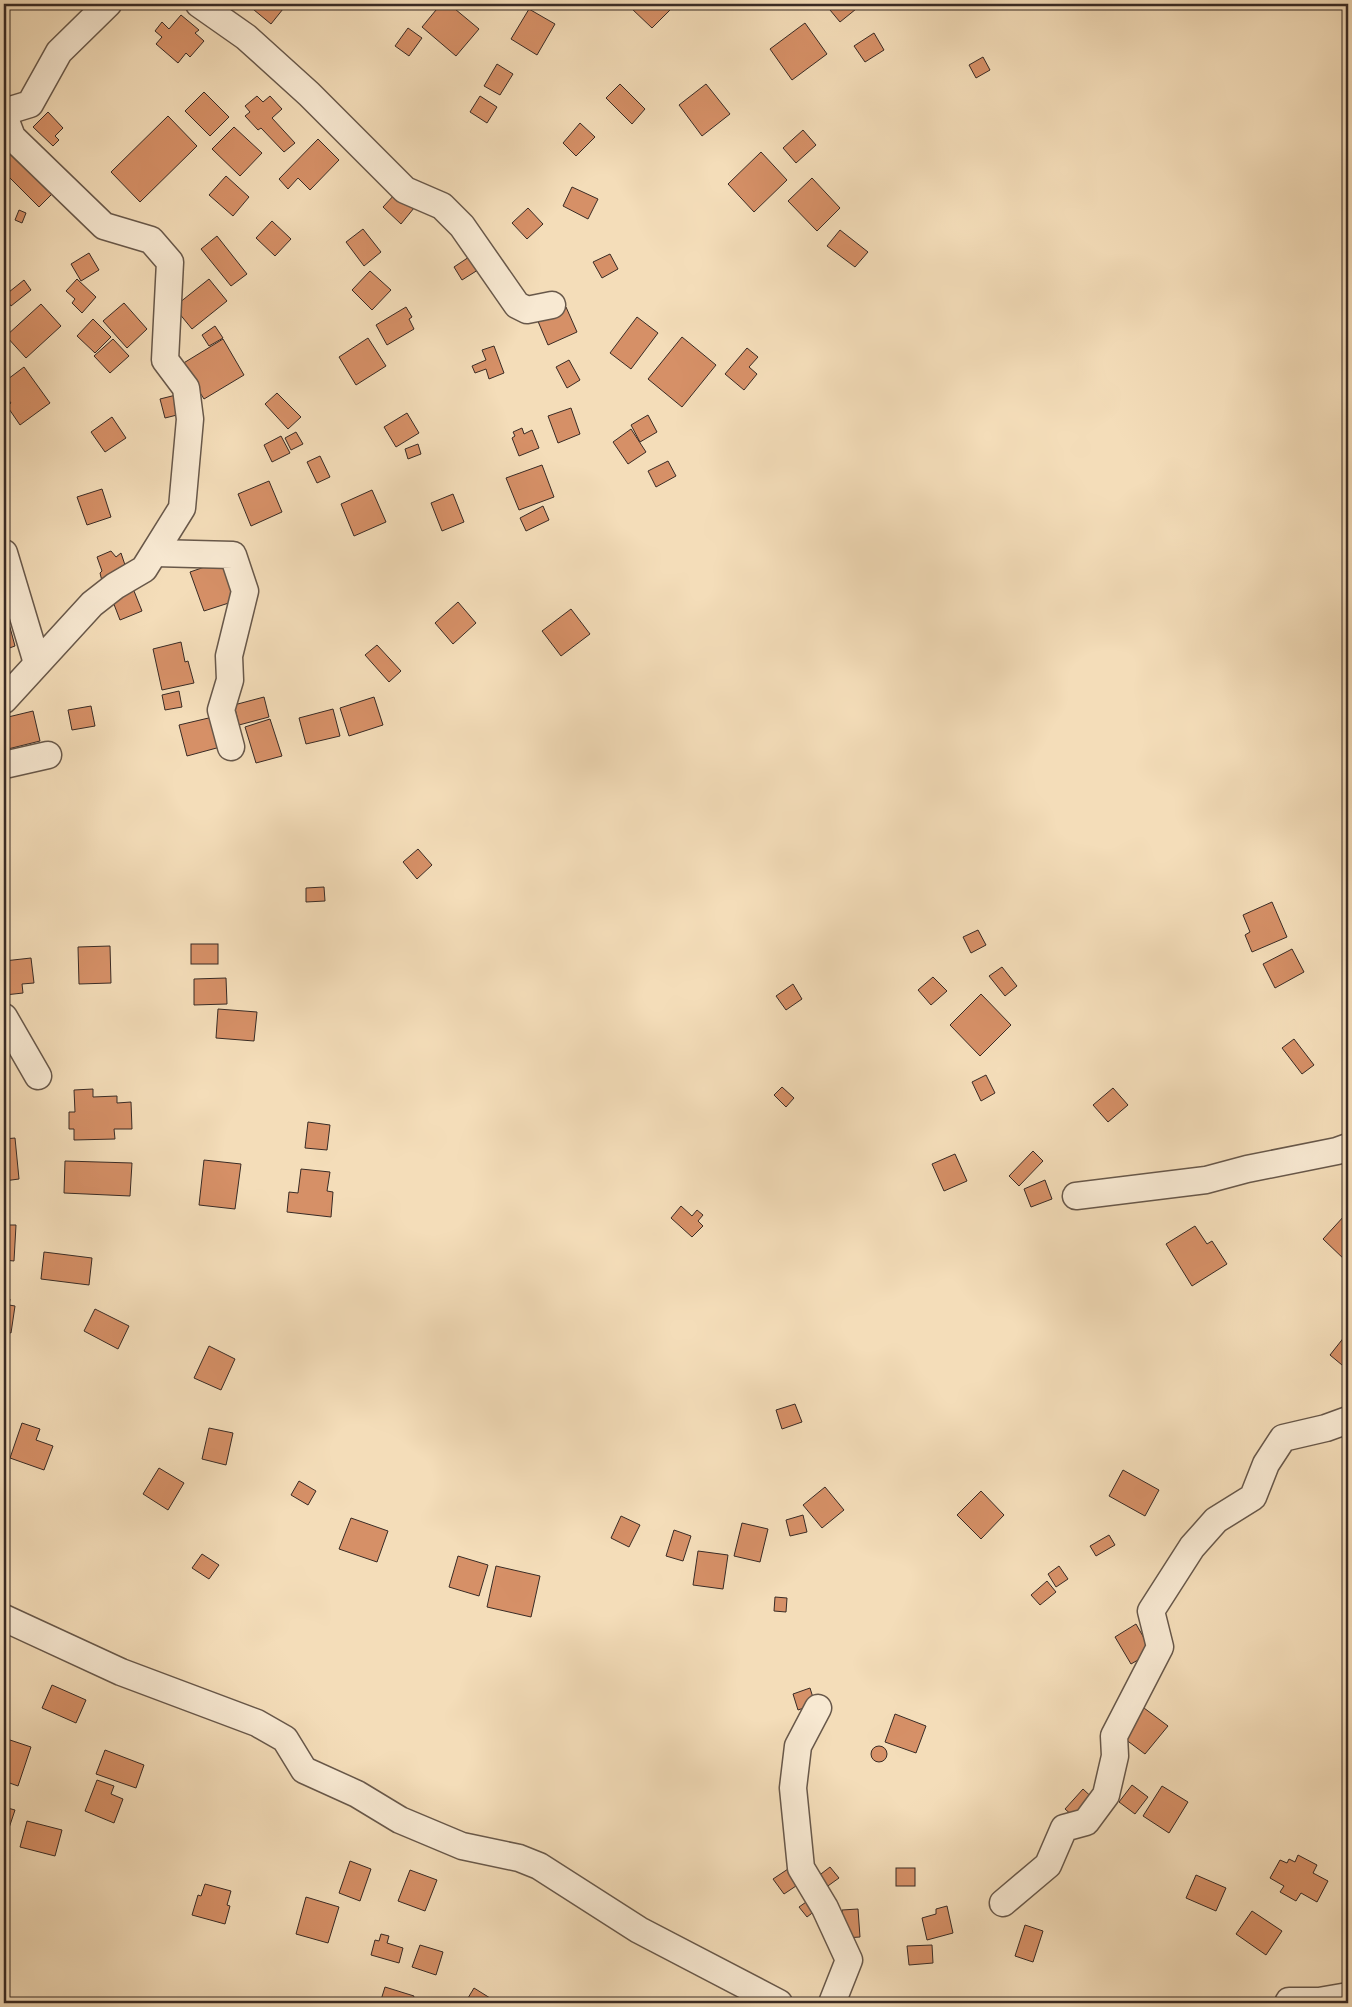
<svg xmlns="http://www.w3.org/2000/svg" width="1352" height="2007" font-family="'IM FELL Double Pica',serif">
<rect width="100%" height="100%" fill="#f4ddb9"/>
<filter id="stains"><feTurbulence type="fractalNoise" baseFrequency=".004" numOctaves="4"/><feColorMatrix values="0 0 0 0 .2 0 0 0 0 .09 0 0 0 0 .02 0 0 0 .5 -.17"/></filter>
<radialGradient id="worn" r=".72"><stop offset=".6" stop-color="#630" stop-opacity="0"/><stop offset="1" stop-color="#630" stop-opacity=".3"/></radialGradient>
<!-- building -->
<g fill="#d69067" stroke="#392b25">
<polygon points="249,4 287,4 271,24 248,5"/>
<polygon points="441,4 449,4 479,29 456,56 422,27"/>
<polygon points="635,4 672,4 674,6 652,28 631,8"/>
<polygon points="825,4 859,4 861,5 840,22"/>
<polygon points="529,9 555,24 537,55 511,39"/>
<polygon points="181,15 199,30 195,33 204,41 190,57 186,53 178,63 156,44 162,37 155,31 162,22 169,29"/>
<polygon points="805,23 827,54 792,80 770,49"/>
<polygon points="408,28 422,38 409,56 395,46"/>
<polygon points="874,33 884,50 865,62 854,46"/>
<polygon points="983,57 990,70 976,78 969,65"/>
<polygon points="497,64 513,74 500,95 484,86"/>
<polygon points="620,84 645,109 632,124 606,98"/>
<polygon points="706,84 730,114 702,136 679,105"/>
<polygon points="204,92 229,117 210,136 185,111"/>
<polygon points="257,96 263,102 270,96 282,109 272,118 295,143 284,152 261,128 258,130 245,116 250,112 245,106"/>
<polygon points="480,96 497,107 487,123 470,112"/>
<polygon points="48,112 63,128 55,136 59,140 53,146 33,127"/>
<polygon points="168,116 197,146 140,202 111,172"/>
<polygon points="580,123 595,137 576,156 563,143"/>
<polygon points="234,127 262,153 240,176 212,149"/>
<polygon points="803,130 816,145 796,163 783,148"/>
<polygon points="318,139 339,160 310,190 298,178 288,189 279,179"/>
<polygon points="8,149 52,194 39,207 4,172 4,152"/>
<polygon points="761,152 787,180 754,212 728,184"/>
<polygon points="226,176 249,197 233,216 209,195"/>
<polygon points="812,178 840,208 817,231 788,201"/>
<polygon points="572,187 598,199 588,219 563,206"/>
<polygon points="396,193 414,208 401,224 383,207"/>
<polygon points="528,208 543,224 527,239 512,223"/>
<polygon points="19,210 26,213 22,223 15,220"/>
<polygon points="272,221 291,239 275,256 256,238"/>
<polygon points="363,229 381,252 364,266 346,242"/>
<polygon points="840,230 868,252 855,267 827,246"/>
<polygon points="217,236 247,274 231,286 201,249"/>
<polygon points="89,253 99,270 81,281 71,264"/>
<polygon points="610,254 618,269 602,278 593,262"/>
<polygon points="472,255 481,268 462,280 454,267"/>
<polygon points="370,271 391,290 372,310 352,290"/>
<polygon points="77,279 96,297 82,313 72,303 75,299 66,291"/>
<polygon points="209,279 227,301 192,329 174,307"/>
<polygon points="24,280 31,290 11,306 4,296"/>
<polygon points="124,303 147,329 127,348 103,321"/>
<polygon points="41,304 61,326 26,358 6,336"/>
<polygon points="406,307 412,317 409,319 414,329 387,345 376,325"/>
<polygon points="566,307 577,332 548,345 537,319"/>
<polygon points="637,317 658,333 631,369 610,353"/>
<polygon points="93,319 111,337 95,353 77,336"/>
<polygon points="215,326 223,338 209,346 202,335"/>
<polygon points="682,337 716,365 682,407 648,379"/>
<polygon points="368,338 386,366 356,385 339,357"/>
<polygon points="113,339 129,356 110,373 94,356"/>
<polygon points="223,339 244,375 204,399 182,364"/>
<polygon points="494,346 504,373 489,379 486,369 475,373 472,366 486,360 482,350"/>
<polygon points="747,348 758,357 749,367 757,374 744,390 725,374"/>
<polygon points="569,360 580,380 567,388 556,367"/>
<polygon points="24,367 50,403 20,425 7,406 11,403 4,394 4,382"/>
<polygon points="277,393 301,417 288,429 265,404"/>
<polygon points="180,394 185,413 165,418 160,399"/>
<polygon points="571,408 580,434 558,443 548,416"/>
<polygon points="407,413 419,433 396,447 384,427"/>
<polygon points="648,415 657,432 640,442 631,425"/>
<polygon points="112,417 126,438 105,452 91,432"/>
<polygon points="522,428 524,434 532,430 539,448 519,456 512,438 515,436 513,432"/>
<polygon points="631,429 646,452 628,464 613,442"/>
<polygon points="296,432 303,444 291,450 285,438"/>
<polygon points="281,436 290,453 272,462 264,445"/>
<polygon points="418,444 421,454 408,459 405,449"/>
<polygon points="320,456 330,477 317,483 307,462"/>
<polygon points="668,461 676,476 656,487 648,471"/>
<polygon points="542,465 554,497 519,510 506,478"/>
<polygon points="269,481 282,512 251,526 238,494"/>
<polygon points="102,489 111,517 87,525 77,497"/>
<polygon points="372,490 386,522 354,536 341,504"/>
<polygon points="453,494 464,522 442,531 431,503"/>
<polygon points="543,506 549,520 526,531 520,518"/>
<polygon points="111,551 116,557 121,553 129,577 103,585 100,573 102,571 97,557"/>
<polygon points="225,560 238,600 204,611 190,572"/>
<polygon points="132,586 142,611 120,620 110,594"/>
<polygon points="458,602 476,623 453,644 435,623"/>
<polygon points="571,609 590,634 561,656 542,631"/>
<polygon points="8,620 15,646 4,650 4,621"/>
<polygon points="181,642 185,662 188,661 194,683 162,690 153,649"/>
<polygon points="377,645 401,671 389,682 365,655"/>
<polygon points="179,691 182,707 165,710 162,695"/>
<polygon points="264,697 269,717 239,725 234,705"/>
<polygon points="374,697 383,725 349,736 340,708"/>
<polygon points="91,706 95,726 72,730 68,710"/>
<polygon points="333,709 340,736 306,744 299,718"/>
<polygon points="33,711 40,741 4,750 4,718"/>
<polygon points="217,716 224,746 187,756 179,725"/>
<polygon points="270,719 282,756 256,763 245,727"/>
<polygon points="418,849 432,865 417,879 403,862"/>
<polygon points="324,887 325,901 306,902 306,888"/>
<polygon points="1272,902 1287,937 1252,952 1245,935 1250,932 1243,915"/>
<polygon points="978,930 986,945 971,953 963,937"/>
<rect x="191" y="944" width="27" height="20"/>
<polygon points="110,946 111,983 79,984 78,947"/>
<polygon points="1292,949 1304,972 1275,988 1263,964"/>
<polygon points="31,958 34,983 22,984 23,993 5,995 4,961"/>
<polygon points="1002,967 1017,986 1005,996 989,976"/>
<polygon points="933,977 947,991 931,1005 918,990"/>
<polygon points="226,978 227,1004 194,1005 194,979"/>
<polygon points="793,984 802,999 786,1010 776,996"/>
<polygon points="981,994 1011,1025 980,1056 950,1025"/>
<polygon points="218,1009 257,1012 254,1041 216,1038"/>
<polygon points="1294,1039 1314,1065 1302,1074 1282,1048"/>
<polygon points="986,1075 995,1093 981,1101 972,1082"/>
<polygon points="782,1087 794,1098 786,1107 774,1095"/>
<polygon points="1113,1088 1128,1105 1108,1122 1093,1105"/>
<polygon points="93,1089 93,1097 117,1096 117,1103 131,1102 132,1129 114,1129 115,1139 74,1140 74,1129 69,1129 69,1112 75,1112 74,1090"/>
<polygon points="308,1122 330,1125 327,1150 305,1148"/>
<polygon points="15,1138 19,1179 4,1181 4,1139"/>
<polygon points="1033,1151 1043,1161 1019,1186 1009,1176"/>
<polygon points="955,1154 967,1181 944,1191 932,1164"/>
<polygon points="204,1160 241,1164 235,1209 199,1205"/>
<polygon points="65,1161 132,1163 130,1196 64,1193"/>
<polygon points="301,1169 330,1172 327,1191 333,1192 331,1217 287,1212 289,1192 298,1193"/>
<polygon points="1045,1180 1052,1199 1031,1207 1024,1189"/>
<polygon points="681,1206 692,1216 697,1210 703,1215 698,1221 703,1226 692,1237 671,1218"/>
<polygon points="1345,1215 1348,1218 1348,1258 1346,1261 1323,1239"/>
<polygon points="4,1225 16,1225 14,1261 4,1260"/>
<polygon points="1195,1226 1207,1244 1212,1241 1227,1264 1192,1286 1166,1244"/>
<polygon points="44,1252 92,1258 89,1285 41,1279"/>
<polygon points="4,1298 10,1299 9,1305 15,1306 11,1333 4,1331"/>
<polygon points="95,1309 129,1326 118,1349 84,1331"/>
<polygon points="1345,1336 1348,1338 1348,1370 1330,1355"/>
<polygon points="209,1346 235,1359 221,1390 194,1378"/>
<polygon points="795,1404 802,1422 782,1429 776,1410"/>
<polygon points="22,1423 40,1429 36,1440 53,1446 44,1470 10,1458"/>
<polygon points="209,1428 233,1433 226,1465 202,1459"/>
<polygon points="159,1468 184,1483 168,1510 143,1494"/>
<polygon points="1123,1470 1159,1490 1145,1516 1109,1496"/>
<polygon points="299,1481 316,1491 308,1505 291,1495"/>
<polygon points="825,1487 844,1510 822,1528 803,1505"/>
<polygon points="981,1491 1004,1515 981,1539 957,1515"/>
<polygon points="803,1515 807,1532 790,1536 786,1520"/>
<polygon points="621,1516 640,1525 629,1547 611,1538"/>
<polygon points="351,1518 388,1531 377,1562 339,1549"/>
<polygon points="742,1523 768,1529 760,1562 734,1556"/>
<polygon points="674,1530 691,1536 683,1561 666,1556"/>
<polygon points="1109,1535 1115,1545 1096,1556 1090,1546"/>
<polygon points="698,1551 728,1555 723,1589 693,1585"/>
<polygon points="202,1554 219,1565 209,1579 192,1568"/>
<polygon points="458,1556 488,1565 479,1596 449,1587"/>
<polygon points="496,1566 540,1576 531,1617 487,1607"/>
<polygon points="1059,1566 1068,1579 1056,1587 1048,1574"/>
<polygon points="1047,1581 1056,1592 1040,1605 1031,1595"/>
<polygon points="775,1597 787,1598 786,1612 774,1611"/>
<polygon points="1136,1624 1152,1652 1131,1664 1115,1637"/>
<polygon points="52,1685 86,1700 76,1723 42,1708"/>
<polygon points="810,1688 815,1704 798,1710 793,1694"/>
<polygon points="1140,1705 1168,1726 1145,1754 1121,1736"/>
<polygon points="895,1714 926,1726 916,1753 885,1742"/>
<polygon points="4,1738 31,1747 18,1786 4,1781"/>
<circle cx="879" cy="1754" r="8"/>
<polygon points="105,1750 144,1765 136,1788 96,1774"/>
<polygon points="97,1780 114,1786 111,1794 123,1799 114,1823 85,1811"/>
<polygon points="1132,1785 1148,1797 1135,1814 1119,1802"/>
<polygon points="1162,1786 1188,1802 1169,1833 1143,1816"/>
<polygon points="1083,1789 1098,1803 1081,1823 1065,1809"/>
<polygon points="4,1807 15,1810 4,1843"/>
<polygon points="27,1821 62,1830 55,1856 20,1847"/>
<polygon points="1298,1855 1317,1865 1313,1873 1328,1881 1317,1902 1301,1893 1296,1901 1280,1892 1284,1886 1270,1878 1280,1860 1287,1863 1289,1859 1295,1862"/>
<polygon points="350,1861 371,1869 360,1901 339,1893"/>
<polygon points="791,1867 802,1882 784,1894 773,1879"/>
<polygon points="830,1867 839,1878 825,1888 817,1877"/>
<rect x="896" y="1868" width="19" height="18"/>
<polygon points="410,1870 437,1880 425,1911 398,1901"/>
<polygon points="1196,1875 1226,1888 1216,1911 1186,1898"/>
<polygon points="205,1884 231,1891 227,1905 230,1906 225,1924 192,1915 198,1895 201,1896"/>
<polygon points="306,1897 339,1907 328,1943 296,1934"/>
<polygon points="809,1900 816,1910 807,1917 799,1907"/>
<polygon points="947,1906 953,1933 927,1940 922,1918 936,1914 936,1909"/>
<polygon points="858,1909 860,1937 844,1938 842,1910"/>
<polygon points="1252,1911 1282,1931 1266,1955 1236,1934"/>
<polygon points="1025,1925 1043,1931 1033,1962 1015,1956"/>
<polygon points="381,1934 389,1936 387,1943 403,1948 399,1963 371,1955 375,1940 379,1941"/>
<polygon points="420,1945 443,1952 436,1975 412,1967"/>
<polygon points="932,1945 933,1963 909,1965 907,1946"/>
<polygon points="385,1987 414,1996 412,2003 380,2003"/>
<polygon points="474,1988 498,2003 465,2003"/>
</g>
<g fill="none" stroke-linecap="round" stroke-linejoin="round">
<!-- minor casing -->
<g stroke="#68584a" stroke-width="29">
<g id="minor">
<polyline points="199,4 246,37 309,94 405,190 442,206 462,226 517,305 527,310 552,305"/>
<polyline points="4,112 30,104 59,52 108,4"/>
<polyline points="4,116 12,137 104,226 151,240 170,262 165,360 186,388 190,419 182,508 144,569 115,586 92,604 4,700"/>
<polyline points="4,553 37,663"/>
<polyline points="155,553 233,555 245,591 229,656 230,680 221,710 231,747"/>
<polyline points="4,765 48,755"/>
<polyline points="4,1017 38,1076"/>
<polyline points="1076,1196 1206,1180 1247,1169 1337,1151 1348,1147"/>
<polyline points="4,1618 121,1672 257,1723 285,1739 304,1770 357,1794 400,1820 462,1846 519,1858 539,1866 639,1930 779,2003"/>
<polyline points="818,1708 798,1746 793,1788 801,1868 825,1908 849,1960 832,2003"/>
<polyline points="1003,1903 1048,1865 1064,1828 1086,1822 1106,1795 1115,1756 1114,1736 1160,1647 1151,1611 1192,1547 1216,1520 1253,1497 1266,1464 1283,1438 1326,1428 1348,1420"/>
<polyline points="1288,2003 1289,2001 1319,2001 1348,1996"/>
</g>
</g>
<!-- minor -->
<use href="#minor" stroke="#f8e9d2" stroke-width="26"/>
</g>
<!-- margin -->
<rect width="1352" height="2007" fill="none" stroke="#f4ddb9" stroke-width="20"/>
<rect x="5" y="5" width="1342" height="1997" fill="none" stroke="#392b25" stroke-width="2.5"/>
<rect x="10" y="10" width="1332" height="1987" fill="none" stroke="#392b25"/>
<rect width="100%" height="100%" filter="url(#stains)"/>
<rect width="100%" height="100%" fill="url(#worn)"/>
</svg>
